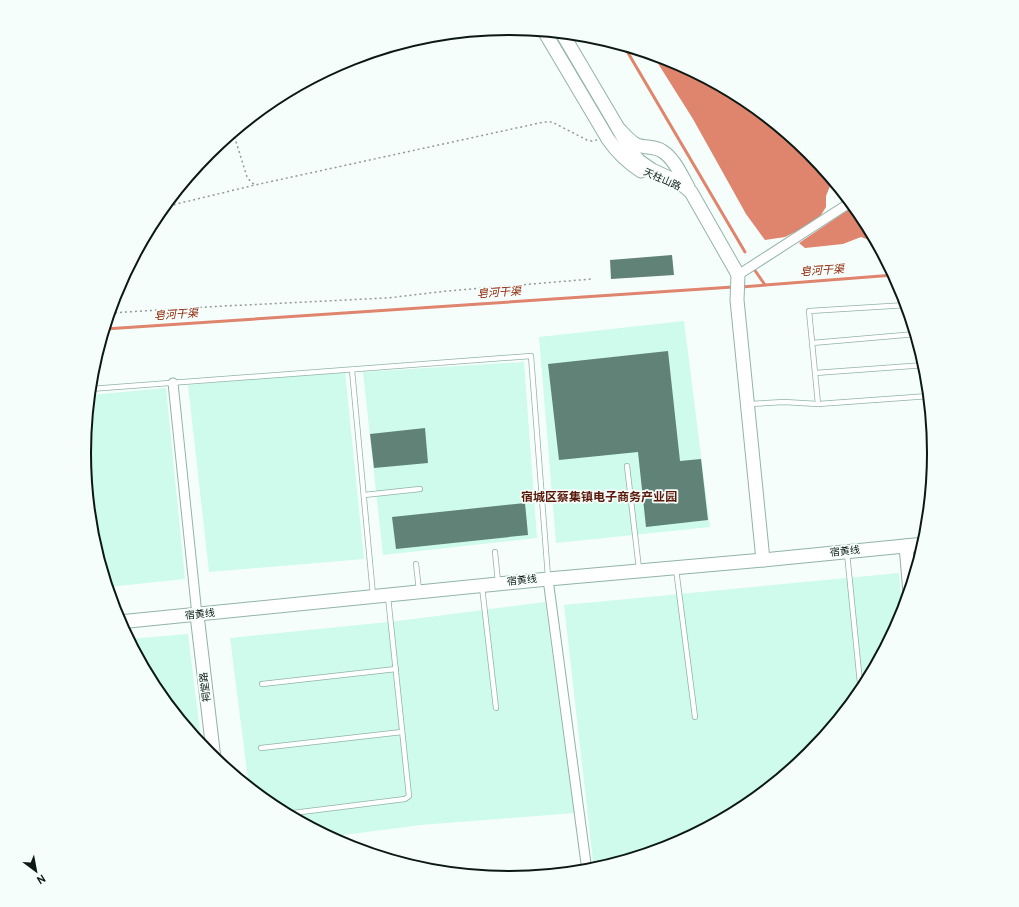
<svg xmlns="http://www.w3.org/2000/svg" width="1019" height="907" font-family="Overpass,'Noto Sans SC',sans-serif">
<rect width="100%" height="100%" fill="#f6fefb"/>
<!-- built -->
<g fill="#cefbeb">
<polygon points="684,321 710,527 556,543 539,337"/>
<polygon points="524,362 537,538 383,555 363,372"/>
<polygon points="345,371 364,559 209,572 188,385"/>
<polygon points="166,388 185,579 108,587 92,536 84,453 90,395"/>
<polygon points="899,573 903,617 863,690 810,755 746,807 672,847 594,870 564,605"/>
<polygon points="545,602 574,813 421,825 328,837 273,807 249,787 230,638 398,621"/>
<polygon points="188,634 202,747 156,690 129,639"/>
</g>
<!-- water -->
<g fill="#df846d">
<polygon points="652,54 673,60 746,100 811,153 829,175 830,186 826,196 826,207 821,215 805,227 785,237 765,240 746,214 693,119"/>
<polygon points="854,206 863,217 876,241 875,242 861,237 843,244 805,248 799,243"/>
</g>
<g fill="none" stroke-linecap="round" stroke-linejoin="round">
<!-- stream -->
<g stroke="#df846d" stroke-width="3">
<polyline points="624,46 745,252"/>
<polyline points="754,269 765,285"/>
<polyline points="741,287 894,275"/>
<polyline points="105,329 733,287"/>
</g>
</g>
<!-- building -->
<g fill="#618277">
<polygon points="672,255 674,275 611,279 610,260"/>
<polygon points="668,351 680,461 701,459 708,520 646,527 638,452 559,460 548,364"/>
<polygon points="425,428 428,463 374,468 370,434"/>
<polygon points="525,503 528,535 396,549 392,517"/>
</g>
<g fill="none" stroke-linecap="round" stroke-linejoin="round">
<!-- lane casing -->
<g stroke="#91b3a8" stroke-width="6">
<g id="lane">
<polyline points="812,343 916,334"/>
<polyline points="352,370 373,595"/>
<polyline points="815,373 925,365"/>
<polyline points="90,389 531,356 548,577"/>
<polyline points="749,404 784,402 818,404 929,396"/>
<polyline points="818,404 809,311 907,305"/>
<polyline points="627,466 639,569"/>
<polyline points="364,495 420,489"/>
<polyline points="919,546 920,558"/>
<polyline points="495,552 498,582"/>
<polyline points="847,553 861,693"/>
<polyline points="416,564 419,590"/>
<polyline points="676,569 695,717"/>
<polyline points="482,587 496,708"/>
<polyline points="262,684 396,669"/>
<polyline points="261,748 402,732"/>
<polyline points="293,813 405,799 409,796 388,597"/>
</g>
</g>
<!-- street casing -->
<g stroke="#91b3a8" stroke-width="11">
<g id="street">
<polyline points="738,275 851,202"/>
<polyline points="173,383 197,615"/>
<polyline points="548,579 587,871"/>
</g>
</g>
<!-- secondary casing -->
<g stroke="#91b3a8" stroke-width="15">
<g id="secondary">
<path d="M 544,31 L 608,139 C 617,152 627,162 641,171"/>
<path d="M 562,33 L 618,128 C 624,134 630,142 637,145 C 645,148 655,146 662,151 C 674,158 681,175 688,187"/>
<polyline points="618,128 630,150 639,161 652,170 680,183 691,192 736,271 738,275 737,300 763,560"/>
<polyline points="906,546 910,593"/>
<polyline points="197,615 214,759"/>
<polyline points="119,622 548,579 763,560 925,544"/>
</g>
</g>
<!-- path -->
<g stroke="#909a97" stroke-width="1.5" stroke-dasharray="2 3" stroke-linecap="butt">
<polyline points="233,132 247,177 251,182 255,185 544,122 552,122 587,140 592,141 597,140"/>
<polyline points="164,207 255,185"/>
<polyline points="110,313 224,306 387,298 447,291 592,279"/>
</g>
<!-- lane -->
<use href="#lane" stroke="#fff" stroke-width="4.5"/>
<!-- street -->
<use href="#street" stroke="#fff" stroke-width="9"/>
<!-- secondary -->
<use href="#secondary" stroke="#fff" stroke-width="13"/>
</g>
<g text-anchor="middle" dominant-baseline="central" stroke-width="3.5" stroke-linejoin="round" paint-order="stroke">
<!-- street labels -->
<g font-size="10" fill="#0b1814" stroke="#f6fefb">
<text transform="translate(662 180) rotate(24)">天柱山路</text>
<text transform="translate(845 552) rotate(-6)">宿黄线</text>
<text transform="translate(522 581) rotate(-6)">宿黄线</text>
<text transform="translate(200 615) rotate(-6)">宿黄线</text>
<text transform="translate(206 687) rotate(-97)">祠堂路</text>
</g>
<!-- water labels -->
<g font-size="11" font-style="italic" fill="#8d2103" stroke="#f6fefb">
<text transform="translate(822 271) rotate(-4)">皂河干渠</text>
<text transform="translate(499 293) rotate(-4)">皂河干渠</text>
<text transform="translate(176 315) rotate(-4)">皂河干渠</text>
</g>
<!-- quarter labels -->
<g font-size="12" font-weight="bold" fill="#5a1808" stroke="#f6fefb">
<text x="599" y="498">宿城区蔡集镇电子商务产业园</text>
</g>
</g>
<!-- crop -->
<path d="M0 0H1019V907H0ZM91 453a418 418 0 1 1 836 0a418 418 0 1 1-836 0Z" fill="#f6fefb" fill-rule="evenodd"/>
<path fill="none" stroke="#0b1814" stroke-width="2" d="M91 453a418 418 0 1 1 836 0a418 418 0 1 1-836 0Z"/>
<!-- north arrow -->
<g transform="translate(36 871) rotate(148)" stroke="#f6fefb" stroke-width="3" paint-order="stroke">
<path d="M0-3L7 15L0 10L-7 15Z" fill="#0b1814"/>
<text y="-6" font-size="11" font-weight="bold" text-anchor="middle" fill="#0b1814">N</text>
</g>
</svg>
